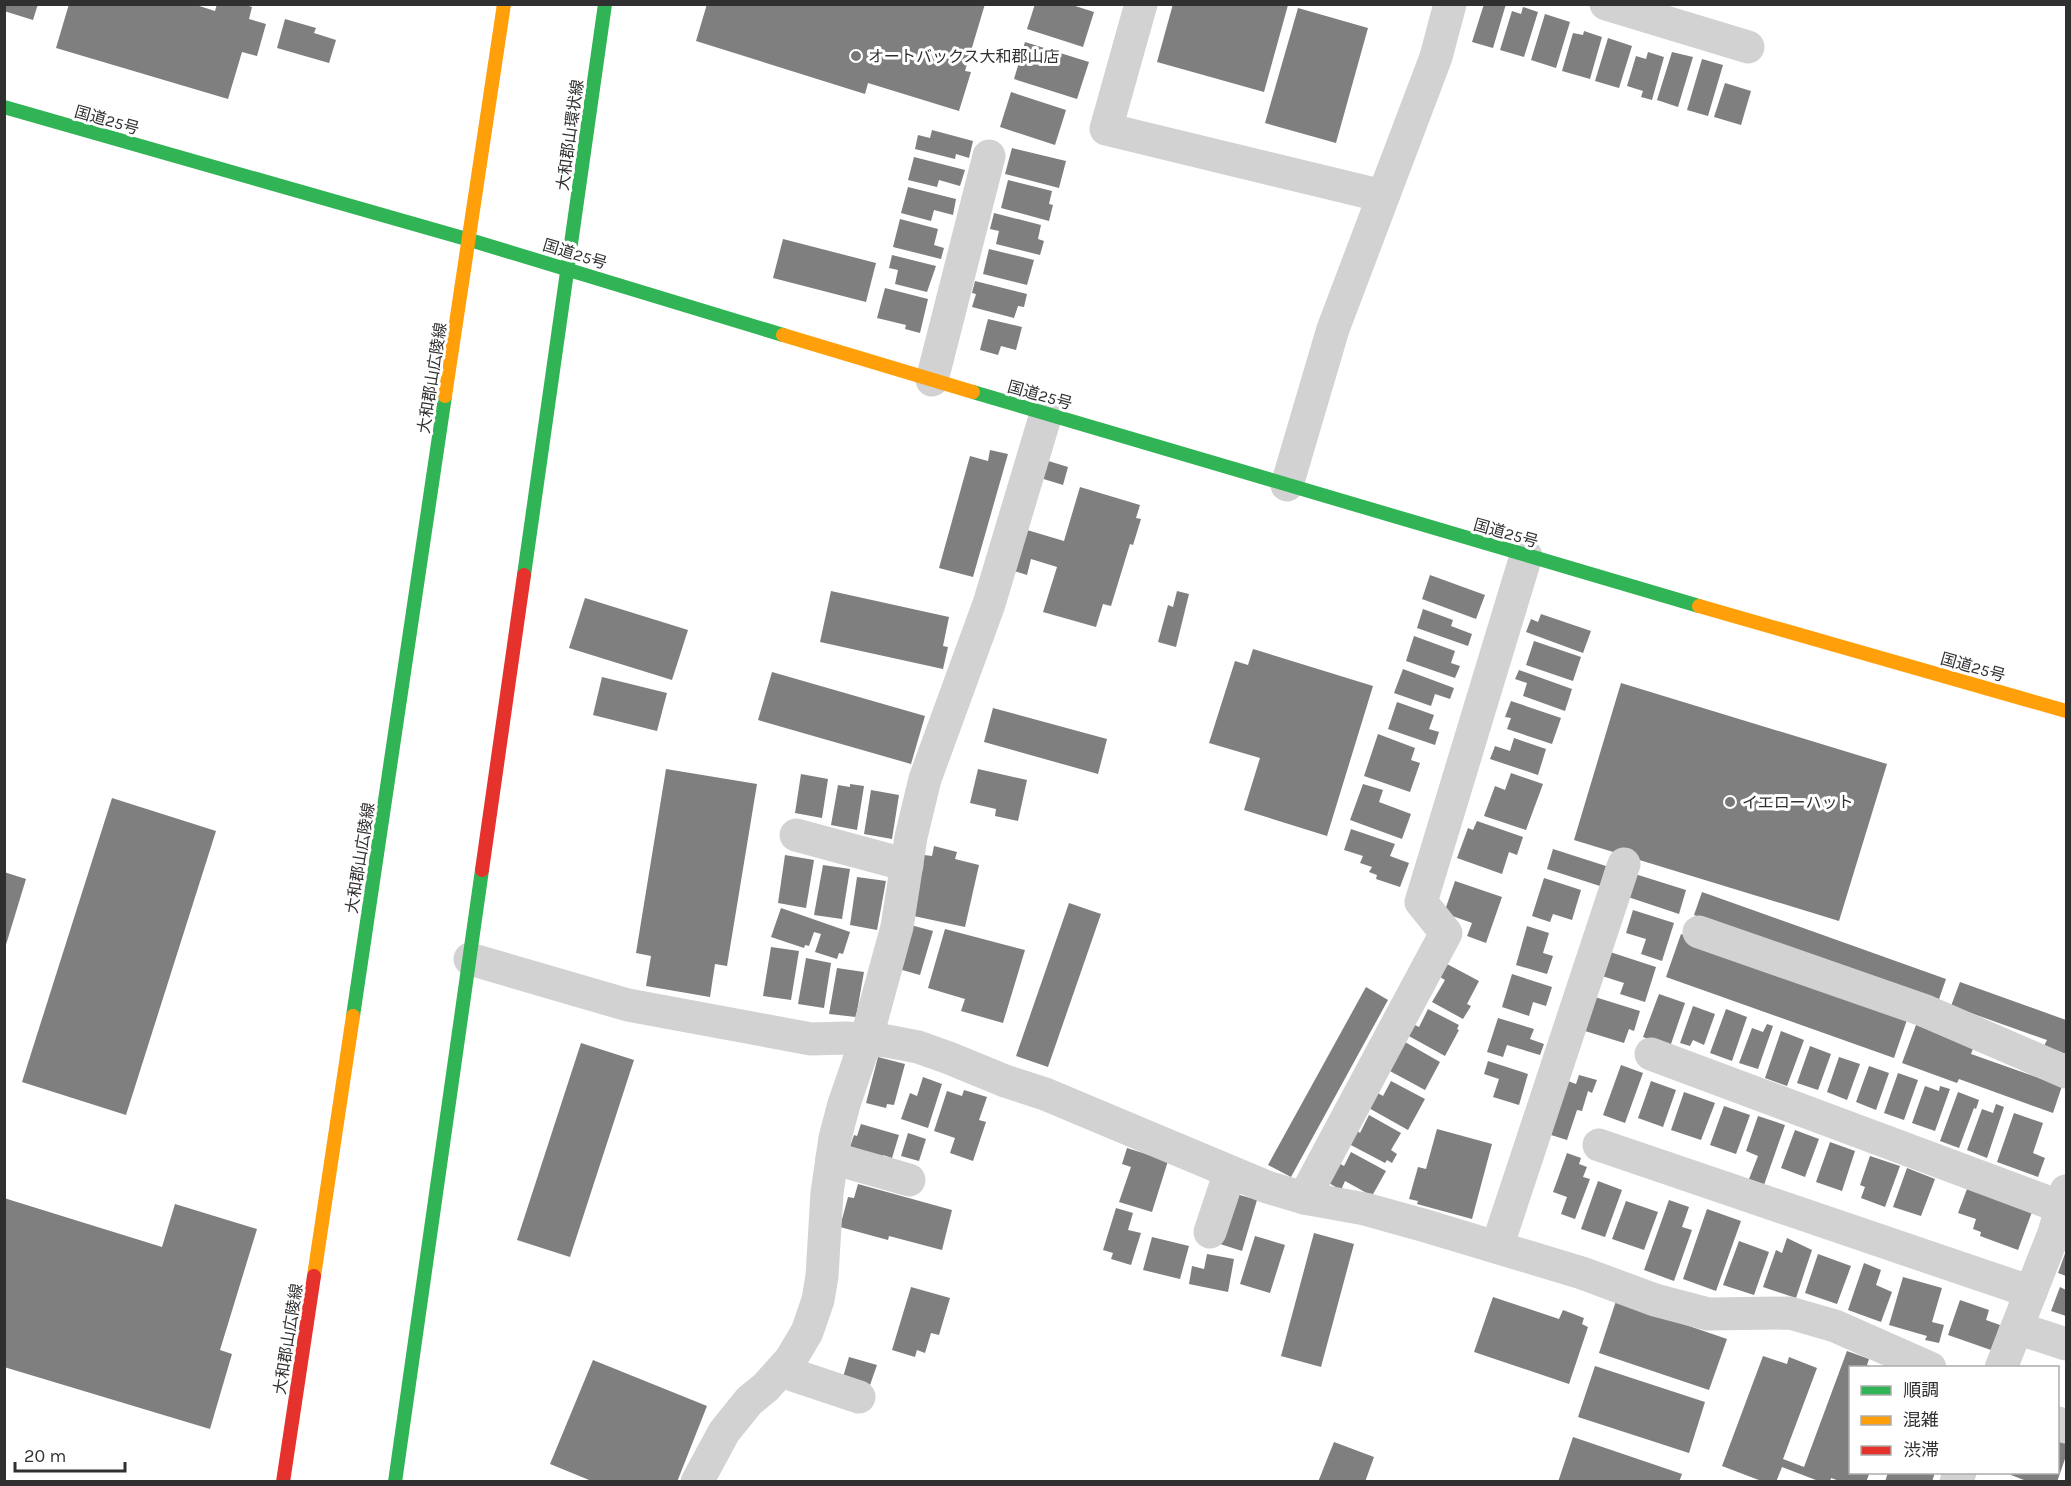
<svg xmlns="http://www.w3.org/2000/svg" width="2071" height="1486" font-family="Karla,'Noto Sans JP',sans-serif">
<rect width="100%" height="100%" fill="#fff"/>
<!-- building -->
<g fill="#7f7f7f">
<polygon points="4,4 38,4 33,20 4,11"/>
<polygon points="69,4 193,4 215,11 217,4 242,4 252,7 249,19 266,24 257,56 242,52 228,99 56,48"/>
<polygon points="707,4 732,5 985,4 965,71 971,72 959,111 868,83 865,94 696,41"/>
<polygon points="1035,4 1069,4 1094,12 1083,47 1027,29"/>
<polygon points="1173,4 1288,5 1264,92 1157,62"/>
<polygon points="1484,4 1506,4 1493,48 1472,42"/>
<polygon points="1523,7 1538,12 1524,57 1500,50 1512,11 1521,14"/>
<polygon points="1298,8 1368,28 1336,143 1265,123"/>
<polygon points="1545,14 1570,22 1556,68 1531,60"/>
<polygon points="285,19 316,28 314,33 336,40 329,63 277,48"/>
<polygon points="1584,31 1602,37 1590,79 1562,71 1573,33 1583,35"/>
<polygon points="1608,38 1632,46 1619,88 1595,81"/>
<polygon points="1025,42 1089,62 1077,99 1014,79"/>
<polygon points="1648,52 1664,57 1652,100 1641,97 1643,91 1627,86 1636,56 1646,59"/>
<polygon points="1672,52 1693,57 1678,107 1657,100"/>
<polygon points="1702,59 1723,65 1708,116 1687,110"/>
<polygon points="1725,83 1751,91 1741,125 1714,117"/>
<polygon points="1011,92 1066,110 1055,145 1000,127"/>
<polygon points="932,130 973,141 969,158 956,154 955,159 915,149 918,135 930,138"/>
<polygon points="1012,148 1066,161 1059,188 1005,174"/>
<polygon points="914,157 965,170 960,186 939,180 937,187 908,180"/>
<polygon points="1008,180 1052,191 1049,204 1053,205 1049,221 1001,208"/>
<polygon points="908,187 956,199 953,215 934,210 931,221 901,213"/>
<polygon points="994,213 1041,225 1038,239 1044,241 1040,255 996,244 999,231 990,229"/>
<polygon points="900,219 938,229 934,245 944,248 941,259 893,247"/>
<polygon points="783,239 876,263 866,302 773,278"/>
<polygon points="989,249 1034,260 1027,285 983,274"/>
<polygon points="892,255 936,266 927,292 895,284 898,270 889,268"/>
<polygon points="975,281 1027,294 1024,307 1018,306 1014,318 972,307 976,294 972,293"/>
<polygon points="885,288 928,299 920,333 905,329 906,325 877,318"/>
<polygon points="988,319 1022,327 1016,350 1001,346 998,355 980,350"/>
<polygon points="990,450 1008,454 973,577 939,568 970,456 988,461"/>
<polygon points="1042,459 1068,467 1063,485 1037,477"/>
<polygon points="1080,487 1140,505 1136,518 1141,519 1133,545 1130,544 1111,606 1103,604 1096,627 1043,612 1057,567 1031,559 1027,575 1008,569 1027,530 1064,541"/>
<polygon points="1430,575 1485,595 1476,619 1422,599"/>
<polygon points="831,591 949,617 943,646 948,647 943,669 820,642"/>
<polygon points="1177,591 1189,594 1176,647 1158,642 1168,605 1173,607"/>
<polygon points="585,598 688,630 672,680 569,648"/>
<polygon points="1423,609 1453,620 1451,626 1472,634 1468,646 1417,628"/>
<polygon points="1541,614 1591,631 1583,653 1526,632 1531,619 1538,622"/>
<polygon points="1414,636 1455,651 1451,663 1460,666 1455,678 1406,661"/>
<polygon points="1534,641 1581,657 1573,681 1526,665"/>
<polygon points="1253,649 1373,686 1327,836 1244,810 1260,758 1209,743 1235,661 1248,665"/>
<polygon points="1403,669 1454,688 1450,699 1435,694 1431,706 1394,693"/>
<polygon points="1519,670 1572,689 1565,711 1523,696 1527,683 1515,679"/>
<polygon points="772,672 925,716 911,764 758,720"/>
<polygon points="602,677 667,693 657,731 593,715"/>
<polygon points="1621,683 1887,764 1839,921 1574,840"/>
<polygon points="1511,701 1561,718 1552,744 1507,729 1511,718 1505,717"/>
<polygon points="1397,702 1434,715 1429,729 1439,732 1435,745 1388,729"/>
<polygon points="993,708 1107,739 1098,774 984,742"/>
<polygon points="1378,734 1415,748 1411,760 1420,763 1410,792 1364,776"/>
<polygon points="1514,738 1546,749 1538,775 1490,759 1495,746 1510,751"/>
<polygon points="666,769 757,784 727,966 715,964 710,997 646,986 651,956 636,953"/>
<polygon points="978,769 1027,780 1018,821 995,816 996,809 970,803"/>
<polygon points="1511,773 1543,784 1526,830 1484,816 1495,786 1505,790"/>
<polygon points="801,774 828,779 822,818 795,813"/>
<polygon points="850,784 864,786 857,830 831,825 838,785 850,787"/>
<polygon points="1363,784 1383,790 1379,802 1411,814 1402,839 1350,820"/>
<polygon points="871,790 899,795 892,839 864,834"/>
<polygon points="112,798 216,831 126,1115 22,1082"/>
<polygon points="1477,821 1523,837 1517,855 1509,852 1502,874 1457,858 1468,828 1473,830"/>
<polygon points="1351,829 1395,844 1390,856 1409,863 1400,887 1376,879 1377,875 1369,872 1372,867 1360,863 1363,856 1344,850"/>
<polygon points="934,846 957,852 955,859 979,865 965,927 909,915 924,855 932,856"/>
<polygon points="1553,849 1606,866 1600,886 1547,869"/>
<polygon points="785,855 814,860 806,908 778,903"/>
<polygon points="823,865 850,869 842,919 814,915"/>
<polygon points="4,872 26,879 5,948 4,948"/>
<polygon points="1635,874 1686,890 1679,914 1628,897"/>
<polygon points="857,877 886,881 877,930 850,925"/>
<polygon points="1544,878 1581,890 1572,920 1553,914 1550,922 1532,916"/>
<polygon points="1455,881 1502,897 1486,943 1467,936 1472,923 1444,913"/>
<polygon points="1702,892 1946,979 1938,1002 1694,915"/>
<polygon points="1069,903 1101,914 1048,1067 1016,1056"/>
<polygon points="781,908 850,932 843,954 839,953 837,959 815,952 821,934 814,932 809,946 805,945 804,948 771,937"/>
<polygon points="1633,910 1674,923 1662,961 1641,954 1646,939 1626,933"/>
<polygon points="907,924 933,931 920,975 895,968"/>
<polygon points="1527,926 1549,933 1543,953 1553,956 1547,974 1516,965"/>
<polygon points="945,929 1025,950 1003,1023 961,1011 965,999 928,988"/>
<polygon points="1681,934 1909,1014 1894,1058 1666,977"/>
<polygon points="771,947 799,951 791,1000 763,996"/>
<polygon points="1610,952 1656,967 1645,1002 1620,994 1624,983 1602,976"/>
<polygon points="806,958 831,963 824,1008 798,1004"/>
<polygon points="1447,964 1479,981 1467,1004 1471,1006 1463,1019 1432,1002 1445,980 1440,977"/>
<polygon points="837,968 864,972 856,1017 829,1014"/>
<polygon points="1512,974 1552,987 1546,1006 1533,1002 1529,1016 1502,1007"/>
<polygon points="1960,982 2066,1020 2066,1054 2044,1046 2047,1040 1951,1006"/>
<polygon points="1366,987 1388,1000 1291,1177 1268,1165"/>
<polygon points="1659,994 1685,1003 1670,1047 1643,1037"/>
<polygon points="1595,997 1640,1011 1634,1031 1629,1029 1624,1043 1585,1031"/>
<polygon points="1693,1006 1715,1014 1704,1045 1693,1040 1690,1046 1680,1043"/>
<polygon points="1428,1009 1459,1025 1457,1029 1459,1030 1445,1056 1407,1035 1413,1024 1419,1027"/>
<polygon points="1726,1009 1747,1017 1732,1061 1710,1053"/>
<polygon points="1498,1018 1534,1029 1530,1039 1544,1044 1540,1055 1507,1045 1503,1057 1487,1052"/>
<polygon points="1767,1024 1773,1026 1758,1069 1739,1063 1752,1028 1763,1032"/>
<polygon points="1916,1025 1974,1046 1971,1054 2062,1086 2053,1113 1959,1079 1957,1083 1902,1063"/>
<polygon points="1781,1031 1804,1040 1787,1086 1765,1078"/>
<polygon points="1405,1042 1440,1062 1425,1090 1388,1070"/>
<polygon points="581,1043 634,1060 570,1257 517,1240"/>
<polygon points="1810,1046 1831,1054 1818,1090 1797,1083"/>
<polygon points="878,1057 905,1064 894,1105 887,1104 886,1108 866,1103"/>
<polygon points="1839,1057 1860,1064 1847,1100 1827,1092"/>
<polygon points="1488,1061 1528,1074 1519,1105 1493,1097 1499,1079 1484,1074"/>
<polygon points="1621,1065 1643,1073 1625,1123 1603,1115"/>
<polygon points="1869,1066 1889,1073 1876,1110 1856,1102"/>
<polygon points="1898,1073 1918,1080 1904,1120 1884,1113"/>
<polygon points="1579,1075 1597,1080 1592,1093 1588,1091 1582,1111 1577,1110 1567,1140 1551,1135 1568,1081 1576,1084"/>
<polygon points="923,1077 942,1084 928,1128 901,1119 910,1093 917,1096"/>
<polygon points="1391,1081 1425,1099 1408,1130 1367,1107 1376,1092 1383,1096"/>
<polygon points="1651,1081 1676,1090 1663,1127 1638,1118"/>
<polygon points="1925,1086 1939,1091 1940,1086 1950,1089 1935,1131 1912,1123"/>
<polygon points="964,1090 987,1097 979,1120 986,1122 973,1161 950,1153 955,1138 934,1131 947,1091 962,1096"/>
<polygon points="1684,1092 1715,1103 1701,1140 1671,1130"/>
<polygon points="1958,1092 1979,1100 1976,1109 1974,1108 1959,1148 1940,1141"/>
<polygon points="1996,1104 2004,1107 1987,1158 1967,1150 1982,1109 1993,1113"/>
<polygon points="1724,1106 1750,1115 1736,1154 1710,1145"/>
<polygon points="2014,1113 2043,1123 2033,1153 2045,1158 2038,1177 1997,1162"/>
<polygon points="1369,1115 1401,1133 1391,1150 1397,1154 1392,1163 1387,1160 1385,1163 1347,1143 1355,1129 1360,1133"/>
<polygon points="1758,1116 1785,1125 1764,1185 1749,1179 1758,1156 1746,1151"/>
<polygon points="861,1124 899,1135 892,1158 883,1155 881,1161 849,1150 854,1135 857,1136"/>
<polygon points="1437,1129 1492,1144 1472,1219 1417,1204 1418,1201 1409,1199 1418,1167 1426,1169"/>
<polygon points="1795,1130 1819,1139 1805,1177 1781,1168"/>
<polygon points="908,1133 926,1139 919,1161 901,1156"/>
<polygon points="1830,1142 1855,1151 1842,1191 1816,1182"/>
<polygon points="1127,1148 1168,1161 1152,1212 1119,1202 1131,1167 1122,1164"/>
<polygon points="1351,1152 1386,1171 1372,1196 1345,1181 1341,1190 1327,1182 1337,1162 1344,1166"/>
<polygon points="1567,1153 1581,1158 1579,1164 1587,1167 1583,1177 1590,1179 1575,1219 1561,1214 1567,1197 1553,1192"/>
<polygon points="1870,1156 1900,1166 1885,1207 1861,1198 1865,1187 1860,1185"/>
<polygon points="1907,1168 1935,1179 1921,1216 1893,1207"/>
<polygon points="1598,1181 1622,1190 1605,1237 1581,1229"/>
<polygon points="858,1184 952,1210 942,1250 889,1236 888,1240 840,1227 848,1197 854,1198"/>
<polygon points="1967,1189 2032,1212 2018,1250 1980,1236 1981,1232 1973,1229 1976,1219 1958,1213"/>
<polygon points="1233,1193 1257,1200 1242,1251 1217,1243"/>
<polygon points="4,1198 162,1247 175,1204 257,1229 220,1350 232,1354 210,1429 4,1367"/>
<polygon points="1669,1200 1689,1207 1682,1227 1692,1230 1674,1281 1644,1270"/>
<polygon points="1626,1201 1658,1212 1644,1250 1612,1239"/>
<polygon points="1116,1208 1133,1213 1128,1230 1141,1233 1131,1265 1111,1259 1113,1253 1103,1250"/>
<polygon points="1707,1209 1741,1221 1716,1291 1683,1279"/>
<polygon points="1314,1233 1354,1244 1321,1367 1281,1356"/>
<polygon points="1255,1236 1285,1245 1270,1293 1240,1284"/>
<polygon points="1152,1237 1189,1246 1180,1279 1143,1270"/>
<polygon points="1787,1238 1812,1250 1796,1298 1763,1287 1776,1250 1782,1253"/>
<polygon points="1739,1241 1769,1252 1754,1295 1723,1285"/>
<polygon points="2066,1251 2066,1276 2058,1273"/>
<polygon points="1207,1254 1234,1259 1228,1292 1189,1284 1192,1266 1204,1269"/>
<polygon points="1818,1254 1851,1266 1837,1304 1805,1293"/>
<polygon points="1864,1263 1881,1270 1876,1285 1892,1292 1881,1322 1848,1310"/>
<polygon points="1903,1277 1942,1288 1932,1322 1944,1325 1939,1343 1925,1340 1927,1336 1889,1325"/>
<polygon points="911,1287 950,1298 939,1335 931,1333 925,1353 917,1350 915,1357 892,1350"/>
<polygon points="2060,1287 2066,1290 2066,1316 2051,1311"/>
<polygon points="1493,1297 1559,1319 1563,1310 1584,1318 1582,1324 1588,1327 1569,1384 1474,1352"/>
<polygon points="1960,1300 1989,1310 1986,1320 2000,1325 1991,1350 1948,1335"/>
<polygon points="1616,1301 1727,1339 1709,1390 1599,1353"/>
<polygon points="1847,1351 1869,1359 1867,1365 1874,1367 1850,1368 1850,1472 1870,1472 1866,1482 1842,1482 1831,1478 1830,1482 1821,1482 1782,1467 1776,1482 1764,1482 1722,1466 1763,1356 1787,1364 1789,1357 1817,1368 1783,1459 1804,1467"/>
<polygon points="849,1357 877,1365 870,1385 843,1377"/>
<polygon points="593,1360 707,1406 677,1482 594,1482 550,1464"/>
<polygon points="1595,1366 1705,1402 1689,1453 1578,1417"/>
<polygon points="2058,1436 2066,1439 2066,1456 2057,1482 2029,1482 2011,1475 2012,1472 2058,1472"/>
<polygon points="1573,1437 1682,1474 1679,1482 1558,1482"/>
<polygon points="1334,1442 1374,1457 1365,1482 1318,1482"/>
<polygon points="1888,1472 1935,1472 1932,1482 1885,1482"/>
</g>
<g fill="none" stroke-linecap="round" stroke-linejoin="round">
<!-- street -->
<g stroke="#d2d2d2" stroke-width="33">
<polyline points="1141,4 1106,129 1383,196"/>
<polyline points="1606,4 1748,47"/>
<polyline points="932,380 989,156"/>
<polyline points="1287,485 1333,329 1436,57 1450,4"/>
<polyline points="796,835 907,865"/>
<polyline points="1699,932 1923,1010 2066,1072"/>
<polyline points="470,959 628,1005 811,1039 846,1038 887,1041 918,1047 949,1058 1005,1081 1045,1094 1267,1187 1304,1198 1365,1209 1426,1226 1582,1273 1655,1300 1708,1314 1790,1313 1835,1326 1930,1368"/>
<polyline points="1651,1054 2061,1207"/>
<polyline points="1599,1145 2031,1292"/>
<polyline points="832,1158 909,1180"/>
<polyline points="1304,1198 1446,933 1421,902 1526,556"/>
<polyline points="1210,1232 1230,1172"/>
<polyline points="1497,1247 1624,864"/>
<polyline points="2017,1328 2066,1344"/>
<polyline points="2001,1368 2054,1233 2066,1191"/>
<polyline points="781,1371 859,1397"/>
<polyline points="2058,1423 2066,1427"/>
<polyline points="697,1482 724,1432 749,1401 766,1387 791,1359 807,1332 818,1300 822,1276 827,1193 835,1138 844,1104 866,1040 897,927 911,837 925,779 989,604 1046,414"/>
<polyline points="1956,1482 1960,1472"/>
</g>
<!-- fast -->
<g stroke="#30b455" stroke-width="14">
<polyline points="4,107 470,240 783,335"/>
<polyline points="973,392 1699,606"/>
<polyline points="524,575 605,4"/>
<polyline points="353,1016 445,396"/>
<polyline points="395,1482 482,870"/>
</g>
<!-- slow -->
<g stroke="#ff9f0a" stroke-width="14">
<polyline points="783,335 973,392"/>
<polyline points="445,396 504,4"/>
<polyline points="1699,606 2066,711"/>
<polyline points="314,1276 353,1016"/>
</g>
<!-- jam -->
<g stroke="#e5322d" stroke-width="14">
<polyline points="482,870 524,575"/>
<polyline points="283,1482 314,1276"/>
</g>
</g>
<!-- markers -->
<g fill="#787878" stroke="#fff" stroke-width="2">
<circle cx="856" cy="56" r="6"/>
<circle cx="1730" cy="802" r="6"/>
</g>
<g text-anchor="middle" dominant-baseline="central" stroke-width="6" stroke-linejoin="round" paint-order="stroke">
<!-- poi labels -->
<g font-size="16" fill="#303030" stroke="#fff" text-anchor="start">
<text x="868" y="56">オートバックス大和郡山店</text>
<text x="1742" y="802">イエローハット</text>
</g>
<!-- street labels -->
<g font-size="16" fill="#303030" stroke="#fff">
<text transform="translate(107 120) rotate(16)">国道25号</text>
<text transform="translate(570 135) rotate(-82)">大和郡山環状線</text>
<text transform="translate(575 254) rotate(17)">国道25号</text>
<text transform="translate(432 378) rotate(-81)">大和郡山広陵線</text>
<text transform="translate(1040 395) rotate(16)">国道25号</text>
<text transform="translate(1506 533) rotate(16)">国道25号</text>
<text transform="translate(1973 667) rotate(16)">国道25号</text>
<text transform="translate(360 858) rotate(-81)">大和郡山広陵線</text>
<text transform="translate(288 1339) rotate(-81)">大和郡山広陵線</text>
</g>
</g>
<!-- border -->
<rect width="2071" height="1486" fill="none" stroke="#303030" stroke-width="12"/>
<!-- legend -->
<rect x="1849" y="1366" width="210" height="108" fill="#ffffff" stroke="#acacac" stroke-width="1.5"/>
<rect x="1861" y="1386" width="30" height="9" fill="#30b455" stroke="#acacac" stroke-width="1.5"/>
<text x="1903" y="1396" font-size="18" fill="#303030">順調</text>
<rect x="1861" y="1416" width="30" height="9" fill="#ff9f0a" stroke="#acacac" stroke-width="1.5"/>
<text x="1903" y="1426" font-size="18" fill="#303030">混雑</text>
<rect x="1861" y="1446" width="30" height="9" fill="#e5322d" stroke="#acacac" stroke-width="1.5"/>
<text x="1903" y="1456" font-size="18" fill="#303030">渋滞</text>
<!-- scale -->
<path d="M15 1462v9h110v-9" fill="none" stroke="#303030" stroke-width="3"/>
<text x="24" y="1462" font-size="18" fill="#303030" stroke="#ffffff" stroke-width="4.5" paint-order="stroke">20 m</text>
</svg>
